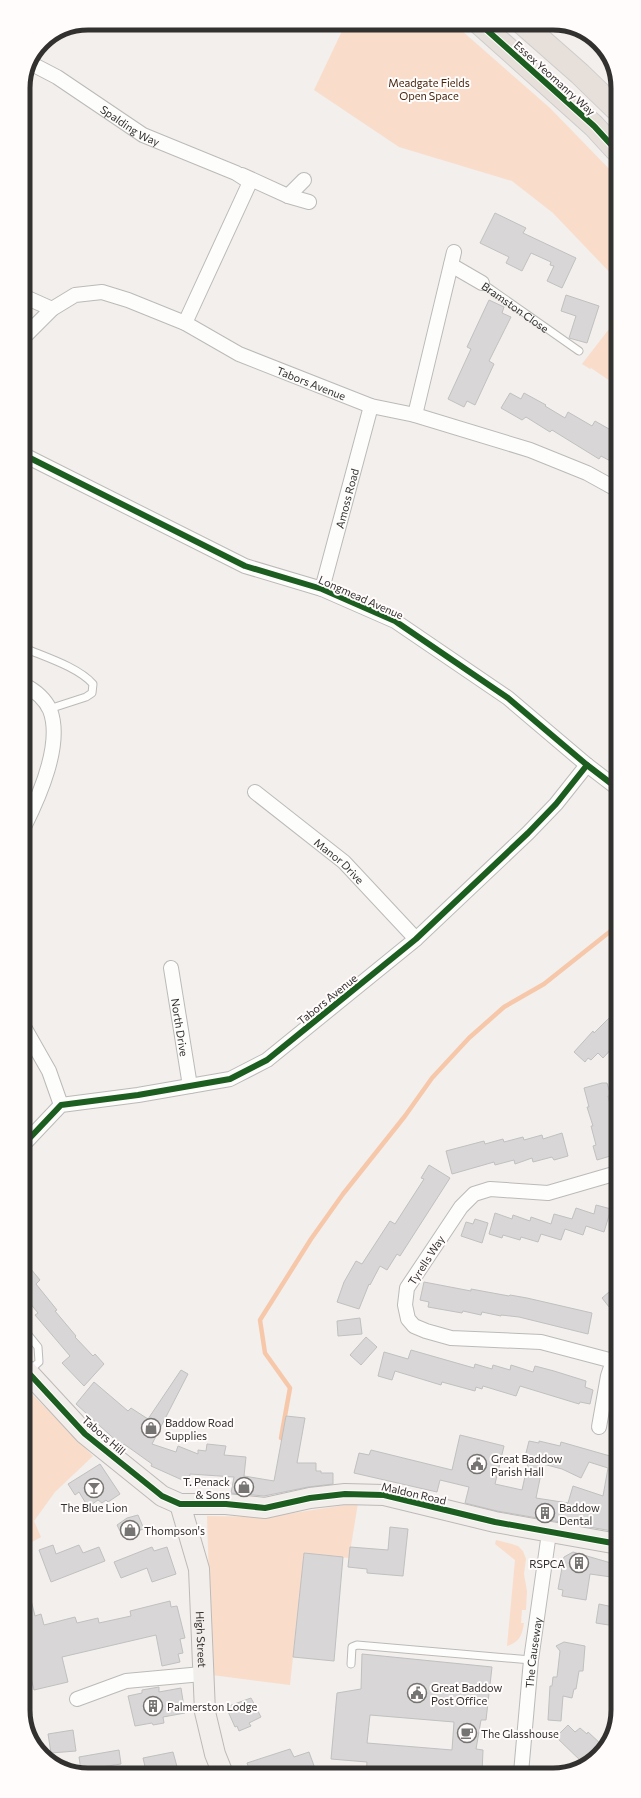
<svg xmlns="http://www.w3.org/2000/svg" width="641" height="1798" font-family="Commissioner,sans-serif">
<rect width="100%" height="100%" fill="#f2efed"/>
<!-- green -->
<g fill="#f9ddca">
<polygon points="334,23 453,23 550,108 616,176 616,279 553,213 512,181 399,147 314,90 343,29"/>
<polygon points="616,320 616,385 591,368 590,369 582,364"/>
<polygon points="25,1387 93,1456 55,1492 34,1521 41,1537 25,1546"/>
<polygon points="358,1503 349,1558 304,1554 290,1685 212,1675 207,1516 268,1517"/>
<path d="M 496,1540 L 512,1544 L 518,1546 L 523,1551 L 526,1559 L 524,1574 L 527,1591 L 526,1610 L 522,1610 L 521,1623 L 524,1623 C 522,1635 520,1642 507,1646 L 515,1560 L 495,1544 Z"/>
</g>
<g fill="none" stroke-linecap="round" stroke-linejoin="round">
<!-- stream -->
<polyline stroke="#f6c8a9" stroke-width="4.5" points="281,1438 290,1388 265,1353 260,1320 311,1239 343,1194 405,1116 432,1078 469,1038 504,1007 544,984 617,926"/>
</g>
<!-- building -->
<g fill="#d8d6d6" stroke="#c1c0c0" fill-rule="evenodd">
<polygon points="495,213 526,228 523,233 576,258 562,288 547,281 554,266 550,265 551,262 531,253 522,271 506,263 509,257 480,243"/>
<polygon points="566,295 599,306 587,343 569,338 576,316 561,311"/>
<polygon points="489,300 504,307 502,313 511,317 489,361 494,364 475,405 467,401 464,407 448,399 471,349 467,347"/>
<polygon points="510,393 521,399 524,393 546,405 545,406 565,418 568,412 592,426 595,421 616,433 616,464 601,456 599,459 552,430 550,432 526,417 522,420 501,408"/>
<polygon points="617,1010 617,1043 603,1058 598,1053 591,1060 588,1058 585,1062 574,1052 593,1031 594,1033"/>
<polygon points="602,1083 607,1083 611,1096 608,1096 617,1132 617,1154 597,1160 593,1146 596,1145 591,1126 593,1126 587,1107 589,1107 584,1088"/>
<polygon points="562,1133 568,1156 554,1160 552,1157 533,1162 532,1158 515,1164 514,1160 495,1165 494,1162 452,1174 446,1151 484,1141 485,1144 503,1139 504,1142 523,1137 524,1140 542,1135 543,1139"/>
<polygon points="429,1165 450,1178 400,1256 397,1254 387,1270 380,1266 370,1285 369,1284 359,1309 337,1302 344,1282 356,1261 362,1264 390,1221 395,1224 424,1179 421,1178"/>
<polygon points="596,1205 611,1209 604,1232 586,1226 583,1235 565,1229 561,1240 541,1234 538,1242 521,1237 520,1240 503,1235 502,1238 489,1234 495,1213 512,1219 513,1215 530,1221 531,1217 551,1224 554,1214 572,1219 576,1208 594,1214"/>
<polygon points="475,1219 488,1223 482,1243 461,1236 466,1222 473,1224"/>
<polygon points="25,1262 40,1280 36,1284 57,1310 55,1311 76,1336 75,1337 93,1356 95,1354 104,1364 84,1386 62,1363 70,1356 35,1315 38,1313 25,1297"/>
<polygon points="424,1282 471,1291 471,1289 509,1296 510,1295 527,1298 592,1313 588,1334 519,1317 501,1315 501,1316 482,1312 481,1315 463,1311 462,1313 428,1307 429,1302 420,1300"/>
<polygon points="617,1285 617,1317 602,1298"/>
<polygon points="360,1318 362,1334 338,1336 337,1321"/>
<polygon points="366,1337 377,1347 361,1365 350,1355"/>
<polygon points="411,1350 474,1368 475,1364 492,1369 493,1365 510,1370 511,1365 533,1372 535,1366 554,1371 586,1381 585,1387 593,1390 590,1404 580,1402 579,1404 520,1386 516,1396 483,1386 482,1389 476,1387 475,1391 442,1382 441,1385 395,1371 392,1380 378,1376 384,1352 408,1359"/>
<polygon points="181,1370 188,1374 152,1444 176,1452 178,1446 198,1454 198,1450 206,1451 207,1444 226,1446 224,1455 246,1457 244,1476 274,1481 286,1416 305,1418 297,1463 316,1463 316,1471 321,1471 321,1473 333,1473 333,1484 308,1487 264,1496 231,1493 234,1477 190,1474 189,1483 151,1466 152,1464 124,1444 122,1446 76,1404 94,1382 128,1411 131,1408 148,1419"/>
<path d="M 460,1435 L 504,1446 L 495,1484 L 522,1490 L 529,1458 L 525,1457 L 529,1441 L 539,1443 L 539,1441 L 560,1446 L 561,1442 L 610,1456 L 611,1451 L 618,1452 L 618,1532 L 497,1511 L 465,1503 L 469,1487 L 440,1480 L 437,1492 L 354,1473 L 359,1453 L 369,1455 L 371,1450 L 452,1470 ZM 589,1462 L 608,1468 L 603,1496 L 573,1486 L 568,1503 L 536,1498 L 543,1464 L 562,1469 L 581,1478 Z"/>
<polygon points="100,1464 120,1494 108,1502 106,1500 102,1503 98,1500 88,1507 79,1492 75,1495 68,1484"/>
<polygon points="138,1515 144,1529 122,1535 117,1525 127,1518"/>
<polygon points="390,1527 408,1529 403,1576 367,1573 367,1569 348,1567 350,1547 388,1550"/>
<polygon points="53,1545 56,1554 79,1545 83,1553 99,1547 105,1561 51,1582 39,1550"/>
<polygon points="152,1547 154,1551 167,1547 176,1574 152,1582 147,1568 121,1578 114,1562"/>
<polygon points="573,1552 618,1565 618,1578 590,1574 586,1600 562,1596 563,1590 558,1589 562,1568 561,1567 564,1557"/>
<polygon points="304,1553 343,1557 334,1661 293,1657"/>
<polygon points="29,1592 35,1616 41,1614 44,1625 75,1617 77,1623 98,1618 99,1623 131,1616 130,1611 170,1601 171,1607 177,1606 185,1638 180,1639 183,1653 178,1654 180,1662 162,1666 156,1635 62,1657 68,1682 34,1690 25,1654 25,1593"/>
<polygon points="599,1604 618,1608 615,1626 596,1623"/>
<polygon points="564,1642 585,1646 583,1671 579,1671 576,1689 574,1689 572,1698 563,1696 561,1721 548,1720 550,1686 552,1686 553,1677 557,1677 560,1651 556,1646"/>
<path d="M 362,1654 L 492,1667 L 486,1720 L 481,1720 L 476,1749 L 483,1750 L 482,1773 L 366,1774 L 367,1762 L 331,1759 L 337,1693 L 361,1689 ZM 370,1715 L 454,1722 L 452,1750 L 367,1743 Z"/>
<polygon points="159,1687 159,1692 181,1688 185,1713 163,1717 164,1723 153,1725 152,1723 135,1726 128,1696 142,1693 142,1690"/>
<polygon points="251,1698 261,1717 249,1723 251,1726 239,1731 237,1726 235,1727 226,1707"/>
<polygon points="568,1725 575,1732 580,1728 587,1734 588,1732 601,1744 583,1763 556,1737"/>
<polygon points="73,1730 76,1751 51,1753 48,1734"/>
<polygon points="290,1749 294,1757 309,1752 317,1774 251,1774 247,1763"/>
<polygon points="119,1750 121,1764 81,1770 79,1757"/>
<polygon points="173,1752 179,1774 147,1775 143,1758"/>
</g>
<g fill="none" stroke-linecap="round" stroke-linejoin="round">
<!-- lane casing -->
<g stroke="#bcbab8" stroke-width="9">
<g id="lane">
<path id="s1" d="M 482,283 L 579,351"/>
<path d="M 24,648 C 45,657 78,667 93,684 L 92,693 L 86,697 L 49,709"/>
<polyline points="25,1331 38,1347 39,1362 29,1371"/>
<polyline points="351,1664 352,1647 357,1645 531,1660"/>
<polyline points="61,1766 65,1765"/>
</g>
</g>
<!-- street casing -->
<g stroke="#bcbab8" stroke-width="16">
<g id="street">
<path id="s2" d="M 32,64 L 57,77 L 143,135 L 236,173 L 250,182 L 185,323"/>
<polyline points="242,175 288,196 309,202"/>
<polyline points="288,196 304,180"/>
<polyline points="451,265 482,283"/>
<polyline points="23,296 52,309"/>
<path id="s3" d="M 23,338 L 52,309 L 75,295 L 102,292 L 128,300 L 185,323 L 239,354 L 371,406 L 415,415 L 530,450 L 587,473 L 616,489"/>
<polyline points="415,415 454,252"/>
<polyline points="24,455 245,566 322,589 395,621 508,698 587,765 617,788"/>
<path id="s4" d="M 322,589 L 371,406"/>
<path d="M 24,685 C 34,690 45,699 50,710 C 63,744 39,797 24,827"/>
<path id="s5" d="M 255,792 L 344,862 L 416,939"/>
<path id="s6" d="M 171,968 L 190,1086"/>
<polyline points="24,1027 49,1071 61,1105"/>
<polyline points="25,1143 61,1105 138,1095 230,1079 267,1060 416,939 528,833 556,804 587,765"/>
<polyline points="617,1173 548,1193 490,1189 474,1194 461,1207 407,1288 405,1305 408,1319 414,1326 426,1331 451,1338 541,1342 613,1361 618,1356"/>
<polyline points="599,1427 608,1376 613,1361"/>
<polyline points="77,1699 126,1681 202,1674"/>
<path id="s7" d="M 521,1773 L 531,1660 L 549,1533"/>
</g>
</g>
<!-- secondary casing -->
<g stroke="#bcbab8" stroke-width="22">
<g id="secondary">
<polyline points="25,1369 85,1434 162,1496 180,1504 226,1504 265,1508 310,1498 345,1494 384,1495 495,1522 618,1544"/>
<path id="s8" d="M 180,1504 L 199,1569 L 205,1712 L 215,1754 L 223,1774"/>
</g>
</g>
<!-- primary casing -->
<g stroke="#cdcccb" stroke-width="24">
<g id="primary">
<polyline points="479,23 594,126 616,150"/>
<polyline points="522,23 580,74 616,109"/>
</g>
</g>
<!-- lane -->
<use href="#lane" stroke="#fdfdfc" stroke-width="7"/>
<!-- street -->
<use href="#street" stroke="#fdfdfc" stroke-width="14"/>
<!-- secondary -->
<use href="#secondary" stroke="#f2eeeb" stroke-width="20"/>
<!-- primary -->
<use href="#primary" stroke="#e7e0da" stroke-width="22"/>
<!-- cycleway casing -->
<g stroke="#fffcfb" stroke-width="8">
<g id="cycleway">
<polyline points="479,23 594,126 616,150"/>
<polyline points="24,455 245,566 322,589 395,621 508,698 587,765 617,788"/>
<polyline points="25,1143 61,1105 138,1095 230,1079 267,1060 416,939 528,833 556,804 587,765"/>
<polyline points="25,1369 85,1434 162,1496 180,1504 226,1504 265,1508 310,1498 345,1494 384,1495 495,1522 618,1544"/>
</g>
</g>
<!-- cycleway -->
<use href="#cycleway" stroke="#1b5e20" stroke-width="6"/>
</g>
<!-- icons -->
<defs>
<g id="shop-ring" transform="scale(1)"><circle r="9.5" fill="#fffcfb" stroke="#767472" stroke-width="1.5"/><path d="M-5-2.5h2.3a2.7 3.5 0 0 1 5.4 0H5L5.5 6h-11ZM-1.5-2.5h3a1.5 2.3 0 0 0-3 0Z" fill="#767472"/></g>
<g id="civic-ring" transform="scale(1)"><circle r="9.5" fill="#fffcfb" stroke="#767472" stroke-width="1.5"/><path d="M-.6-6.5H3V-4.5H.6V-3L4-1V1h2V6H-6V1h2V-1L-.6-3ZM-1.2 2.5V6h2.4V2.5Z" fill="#767472"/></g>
<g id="bar-ring" transform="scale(1)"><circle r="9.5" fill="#fffcfb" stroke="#767472" stroke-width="1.5"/><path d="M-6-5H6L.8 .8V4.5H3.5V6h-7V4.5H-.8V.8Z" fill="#767472"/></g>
<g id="building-ring" transform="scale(1)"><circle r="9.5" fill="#fffcfb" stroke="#767472" stroke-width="1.5"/><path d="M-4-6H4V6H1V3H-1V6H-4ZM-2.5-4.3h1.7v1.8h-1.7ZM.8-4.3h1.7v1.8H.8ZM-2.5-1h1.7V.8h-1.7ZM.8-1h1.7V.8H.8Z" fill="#767472"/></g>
<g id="cafe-ring" transform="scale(1)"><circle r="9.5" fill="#fffcfb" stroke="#767472" stroke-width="1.5"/><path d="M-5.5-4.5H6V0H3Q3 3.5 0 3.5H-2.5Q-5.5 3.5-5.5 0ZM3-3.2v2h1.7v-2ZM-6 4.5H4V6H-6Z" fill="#767472"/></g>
</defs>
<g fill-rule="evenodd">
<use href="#shop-ring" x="151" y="1428"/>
<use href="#civic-ring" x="477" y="1464"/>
<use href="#shop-ring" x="244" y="1487"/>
<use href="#bar-ring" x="94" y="1488"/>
<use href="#building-ring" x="545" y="1513"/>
<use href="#shop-ring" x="130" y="1530"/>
<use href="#building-ring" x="579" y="1563"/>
<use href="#civic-ring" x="417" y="1693"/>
<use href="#building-ring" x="153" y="1706"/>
<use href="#cafe-ring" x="467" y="1733"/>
</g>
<g text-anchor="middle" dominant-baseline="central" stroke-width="4" stroke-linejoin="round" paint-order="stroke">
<!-- street labels -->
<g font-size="11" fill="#33312f" stroke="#fffcfb">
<text transform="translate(555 78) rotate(42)">Essex Yeomanry Way</text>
<text stroke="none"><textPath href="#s2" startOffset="116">Spalding Way</textPath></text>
<text stroke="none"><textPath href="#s1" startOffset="41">Bramston Close</textPath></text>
<text stroke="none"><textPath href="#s3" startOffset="324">Tabors Avenue</textPath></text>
<text stroke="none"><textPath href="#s4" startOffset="94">Amoss Road</textPath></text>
<text transform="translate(361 597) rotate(24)">Longmead Avenue</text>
<text stroke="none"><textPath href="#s5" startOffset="109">Manor Drive</textPath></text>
<text transform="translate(327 999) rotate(-39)">Tabors Avenue</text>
<text stroke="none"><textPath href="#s6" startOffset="60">North Drive</textPath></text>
<text transform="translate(426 1260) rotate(-57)">Tyrells Way</text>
<text transform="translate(104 1435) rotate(41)">Tabors Hill</text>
<text transform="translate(414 1493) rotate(13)">Maldon Road</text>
<text stroke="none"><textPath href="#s8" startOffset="138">High Street</textPath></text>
<text stroke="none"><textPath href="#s7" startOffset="121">The Causeway</textPath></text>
</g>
<!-- park labels -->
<g font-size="11" fill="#472710" stroke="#fffcfb">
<text x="429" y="82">Meadgate Fields<tspan x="429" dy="13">Open Space</tspan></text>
</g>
<!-- poi labels -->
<g font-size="11" fill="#33312f" stroke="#fffcfb" text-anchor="start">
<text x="165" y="1422">Baddow Road<tspan x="165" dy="13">Supplies</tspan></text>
<text x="491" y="1458">Great Baddow<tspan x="491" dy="13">Parish Hall</tspan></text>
<text x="230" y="1481" text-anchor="end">T. Penack<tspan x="230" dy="13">&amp; Sons</tspan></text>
<text x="94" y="1507" text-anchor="middle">The Blue Lion</text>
<text x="559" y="1507">Baddow<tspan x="559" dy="13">Dental</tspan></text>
<text x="144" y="1530">Thompson's</text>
<text x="565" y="1563" text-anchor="end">RSPCA</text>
<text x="431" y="1687">Great Baddow<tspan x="431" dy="13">Post Office</tspan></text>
<text x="167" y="1706">Palmerston Lodge</text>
<text x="481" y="1733">The Glasshouse</text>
</g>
</g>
<!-- crop -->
<path d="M0 0H641V1798H0ZM88 30H553A58 58 0 0 1 611 88V1710A58 58 0 0 1 553 1768H88A58 58 0 0 1 30 1710V88A58 58 0 0 1 88 30Z" fill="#fffcfb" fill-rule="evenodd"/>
<path fill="none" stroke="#33312f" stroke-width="5" d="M88 30H553A58 58 0 0 1 611 88V1710A58 58 0 0 1 553 1768H88A58 58 0 0 1 30 1710V88A58 58 0 0 1 88 30Z"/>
</svg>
